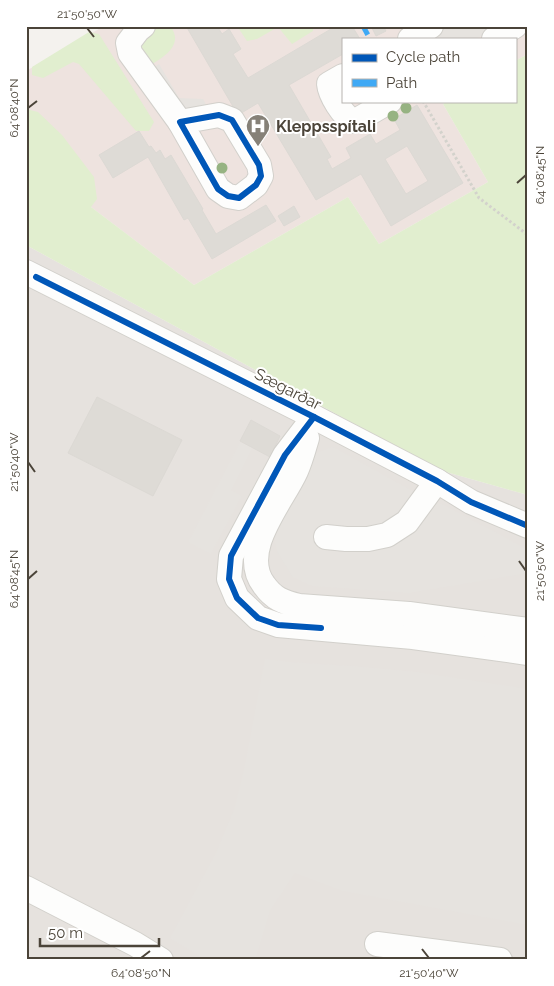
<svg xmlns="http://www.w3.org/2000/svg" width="554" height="986" font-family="Raleway,sans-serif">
<rect width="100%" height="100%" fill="#f4f2ee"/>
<!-- industrial -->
<polygon fill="#e6e2de" points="26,245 439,470 528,495 528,960 26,960"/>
<!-- medical -->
<polygon fill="#eee3df" points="104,26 528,26 528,54 515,61 515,39 343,39 343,101 448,101 443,104 488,182 379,244 348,197 194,285 83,201 26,113 26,71"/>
<!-- green -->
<g fill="#e1eecf">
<path d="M 154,26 L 170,26 C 184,43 166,56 152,64 L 137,53 L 140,40 Z"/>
<polygon points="237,26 313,26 313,31 292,44 278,27 257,39 247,41"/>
<polygon points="89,32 99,34 154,122 149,131 136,131 79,64 73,62 43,78 32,75 32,67"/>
<polygon points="528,54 528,495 439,470 26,245 26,109 38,112 62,135 94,177 97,199 91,207 194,285 348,197 379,244 488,182 443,104 448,101 515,101 515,61"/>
</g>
<!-- parking -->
<g fill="#e6e3df">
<polygon points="442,26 498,26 476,39 420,39"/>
<polygon points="159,64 179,98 203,99 209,110 172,109 150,70"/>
<polygon points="240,442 252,448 231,490 242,496 211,554 188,542"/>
<polygon points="333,447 434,503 442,504 528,550 528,573 409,593 312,586 293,577 277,551 273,528 306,466 318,452"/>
<polygon points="265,659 291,662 351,666 417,672 528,689 528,925 343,891 295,873 270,910 255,960 201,960 200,956 170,938 216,853 234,810 244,770"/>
</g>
<!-- building -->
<g fill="#dedbd6" stroke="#dcd9d4" fill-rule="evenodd">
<path d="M 186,26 L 217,26 L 222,34 L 229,29 L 241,49 L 233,54 L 248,78 L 336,26 L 352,26 L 360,39 L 343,39 L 343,54 L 289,85 L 331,157 L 327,159 L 332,169 L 351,158 L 346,148 L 370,134 L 376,144 L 400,130 L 394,119 L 417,105 L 463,183 L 391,226 L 361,174 L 316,200 L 258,103 L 238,115 ZM 407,146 L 428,181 L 406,194 L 385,159 Z"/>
<polygon points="371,26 383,26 386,31 376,36"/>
<polygon points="253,123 262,139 252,145 243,129"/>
<polygon points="139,131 149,147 151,146 156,153 160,150 165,159 171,155 203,209 202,210 216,234 266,205 276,221 212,259 188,218 184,220 148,157 113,178 99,155"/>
<polygon points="294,206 300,217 284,226 278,216"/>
<polygon points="97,397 182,440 153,496 68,453"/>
<polygon points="251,420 280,436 270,457 240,441"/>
</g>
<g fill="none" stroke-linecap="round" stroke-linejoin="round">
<!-- minor casing -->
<g stroke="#d2d0cb" stroke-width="26">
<g id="minor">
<polyline points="143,26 138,30 128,43 130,53 180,122"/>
<polyline points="410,39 431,26"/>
<polyline points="494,39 515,26"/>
<path d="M 343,76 L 329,84 C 330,95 343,116 353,121 L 359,119 L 390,101"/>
<polygon points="219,115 232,120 259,165 261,176 256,185 239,198 228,196 218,189 180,122"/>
<polyline points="26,272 314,417 437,481 471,502 528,526"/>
<polyline points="314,417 285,455 231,556 229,579 237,598 258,618 278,625 413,637 528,653"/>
<path d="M 307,438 C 304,448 301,460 296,471 C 282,502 238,551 264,585 C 274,599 283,602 299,606 L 409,614 L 528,630"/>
<polyline points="326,537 346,539 368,539 387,535 407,522 437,481"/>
<polyline points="26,888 135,944 161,960"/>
<polyline points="377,944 500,960"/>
</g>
</g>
<!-- path -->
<polyline stroke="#d3d2cc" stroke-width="3" stroke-dasharray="2.5 2.5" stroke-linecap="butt" points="423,101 479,198 528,235"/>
<!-- minor -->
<use href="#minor" stroke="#fdfdfc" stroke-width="24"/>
<!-- quiet -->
<polyline stroke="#3fa9f5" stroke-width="5" stroke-dasharray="10 5" stroke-linecap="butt" points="363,26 370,39"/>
<!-- cycleway casing -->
<g stroke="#fff" stroke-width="9">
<g id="cycleway">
<polygon points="219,115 232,120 259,165 261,176 256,185 239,198 228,196 218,189 180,122"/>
<polyline points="36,277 314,417 437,481 471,502 528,526"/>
<polyline points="314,417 285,455 231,556 229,579 237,598 258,618 278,625 321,628"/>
</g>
</g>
<!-- cycleway -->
<use href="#cycleway" stroke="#0057b8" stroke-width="6"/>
</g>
<!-- trees -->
<g fill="#96b382">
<circle cx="406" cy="108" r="5.5"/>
<circle cx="393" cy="116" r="5.5"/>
<circle cx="222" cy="168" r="5.5"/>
</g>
<!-- ticks -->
<path fill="none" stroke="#4b4439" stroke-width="2" d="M 87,28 L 94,37M 28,108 L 37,101M 517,183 L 526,175M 28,462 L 35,472M 519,561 L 526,571M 28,579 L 37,571M 422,949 L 429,958M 141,958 L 150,951"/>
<!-- icons -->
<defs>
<g id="hospital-pin" transform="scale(1.25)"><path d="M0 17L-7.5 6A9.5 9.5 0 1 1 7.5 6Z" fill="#868178" stroke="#fff"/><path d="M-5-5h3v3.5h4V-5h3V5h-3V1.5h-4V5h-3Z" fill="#fff"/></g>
</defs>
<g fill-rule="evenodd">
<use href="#hospital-pin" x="258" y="126"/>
</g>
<g text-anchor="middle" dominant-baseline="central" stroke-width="4" stroke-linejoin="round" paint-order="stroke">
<!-- poi labels -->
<g font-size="16" font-weight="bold" fill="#4b4439" stroke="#fff" text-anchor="start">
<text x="276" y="126">Kleppsspítali</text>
</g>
<!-- street labels -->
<g font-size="16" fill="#4b4439" stroke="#fff">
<text transform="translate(288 389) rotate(27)">Sægarðar</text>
</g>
</g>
<!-- border -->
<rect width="554" height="986" fill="none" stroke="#ffffff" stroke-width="55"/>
<!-- legend -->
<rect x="342" y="38" width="175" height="65" fill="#ffffff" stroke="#b7b4b0"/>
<rect x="352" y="54" width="25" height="8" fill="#0057b8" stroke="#b7b4b0"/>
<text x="386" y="62" font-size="15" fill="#4b4439">Cycle path</text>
<rect x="352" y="79" width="25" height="8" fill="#3fa9f5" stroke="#b7b4b0"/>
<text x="386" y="88" font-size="15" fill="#4b4439">Path</text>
<!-- scale -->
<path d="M40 938v8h119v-8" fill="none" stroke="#4b4439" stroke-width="2.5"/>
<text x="48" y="938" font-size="15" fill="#4b4439" stroke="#ffffff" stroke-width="4" paint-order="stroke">50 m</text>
<rect x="28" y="28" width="498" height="930" fill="none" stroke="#4b4439" stroke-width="2"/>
<g font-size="12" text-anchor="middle" fill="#4b4439">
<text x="87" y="18">21°50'50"W</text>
<text transform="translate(14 108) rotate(-90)" y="4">64°08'40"N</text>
<text transform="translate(540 175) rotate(-90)" y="4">64°08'45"N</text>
<text transform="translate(14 462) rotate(-90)" y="4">21°50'40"W</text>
<text transform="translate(540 571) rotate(-90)" y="4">21°50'50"W</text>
<text transform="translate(14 579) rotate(-90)" y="4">64°08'45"N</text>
<text x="141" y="977">64°08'50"N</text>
<text x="429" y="977">21°50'40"W</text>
</g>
</svg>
